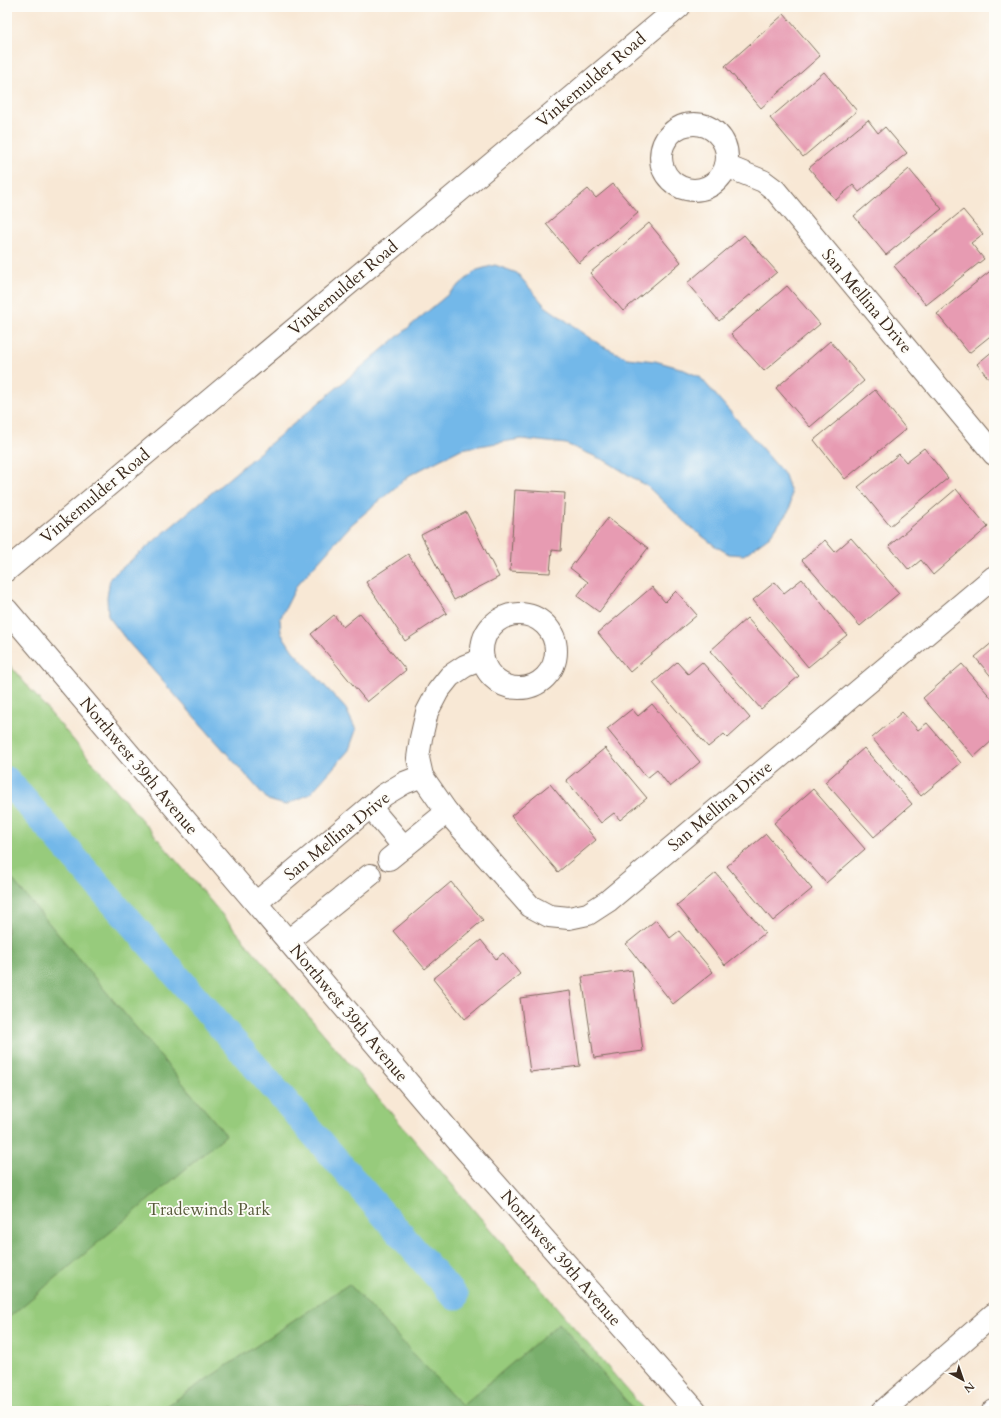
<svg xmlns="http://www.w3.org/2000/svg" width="1001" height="1418" font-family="Cardo,serif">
<rect width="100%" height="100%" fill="#fdfcf7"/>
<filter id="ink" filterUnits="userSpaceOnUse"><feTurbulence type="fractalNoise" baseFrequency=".025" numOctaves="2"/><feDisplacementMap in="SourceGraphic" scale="8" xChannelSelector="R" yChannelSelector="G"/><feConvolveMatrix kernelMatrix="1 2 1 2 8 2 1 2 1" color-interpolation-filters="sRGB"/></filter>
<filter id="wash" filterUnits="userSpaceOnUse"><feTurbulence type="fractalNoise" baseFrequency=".012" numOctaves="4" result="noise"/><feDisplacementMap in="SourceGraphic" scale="16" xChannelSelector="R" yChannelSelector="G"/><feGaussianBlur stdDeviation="0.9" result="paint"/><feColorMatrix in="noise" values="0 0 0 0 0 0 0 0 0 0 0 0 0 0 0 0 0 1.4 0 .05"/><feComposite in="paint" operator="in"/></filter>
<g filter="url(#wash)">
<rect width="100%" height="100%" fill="#f8e8d5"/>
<!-- green -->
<polygon fill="#97cb7c" stroke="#697a4d" points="7,662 645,1411 7,1411"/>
<!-- forest -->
<g fill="#79af6c" stroke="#5a6c45">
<polygon points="7,873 226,1135 7,1319"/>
<polygon points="349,1284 462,1406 559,1323 635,1411 159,1411"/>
</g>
<!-- water -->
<polygon fill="#73b8e9" stroke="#577184" points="495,265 517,273 545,306 602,346 627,358 655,361 680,368 700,377 785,475 791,493 790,509 770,536 744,555 729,554 715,546 688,525 648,487 606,461 566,444 521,439 461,449 410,475 352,524 297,585 280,619 281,633 293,651 346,709 356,730 349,750 310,794 285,805 268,800 128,642 108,616 107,598 110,578 477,270"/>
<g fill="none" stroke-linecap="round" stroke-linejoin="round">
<!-- canal -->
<polyline stroke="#73b8e9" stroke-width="27" points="7,780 455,1297"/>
</g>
<g id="blocks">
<!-- building -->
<g fill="#e79bb2">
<polygon points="784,14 820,56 761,108 725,66"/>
<polygon points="824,72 857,111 803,157 770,118"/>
<polygon points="868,120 878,133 885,127 907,153 859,192 853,185 836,200 809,168"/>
<polygon points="909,169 942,209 886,255 854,216"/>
<polygon points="613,184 638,213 579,263 546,224 588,189 596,198"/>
<polygon points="963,210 983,234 971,243 984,259 926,305 894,266"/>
<polygon points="649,223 681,262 623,311 590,273"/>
<polygon points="744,235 777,272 719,321 687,283"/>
<polygon points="994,268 994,333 969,353 937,314"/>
<polygon points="787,286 820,324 764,371 731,334"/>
<polygon points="830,341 864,381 810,427 776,388"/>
<polygon points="994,350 994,385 977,364"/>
<polygon points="875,390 906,429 845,479 814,440"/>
<polygon points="924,448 948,478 890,526 858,487 899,454 906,462"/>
<polygon points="956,489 988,527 933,575 921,560 909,570 889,546"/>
<polygon points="515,490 565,493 561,551 552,550 550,573 510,571"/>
<polygon points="466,512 499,577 454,600 421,535"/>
<polygon points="608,518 648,548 599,612 577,596 588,582 570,568"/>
<polygon points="851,538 899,593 860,626 802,560 825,540 835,552"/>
<polygon points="408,554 447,613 405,641 366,582"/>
<polygon points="802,579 847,635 808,667 753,600 775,582 784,593"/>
<polygon points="652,587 665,602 676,591 697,615 630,672 598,633"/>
<polygon points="360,613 406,670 367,702 311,634 334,615 343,627"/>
<polygon points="747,618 799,676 761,709 710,651"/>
<polygon points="994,641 994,680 975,657"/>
<polygon points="677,662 688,674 702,662 750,718 728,738 724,734 708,747 653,683"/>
<polygon points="962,664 994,701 994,739 974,757 923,698"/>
<polygon points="652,704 700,762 670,787 657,770 647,778 607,729 632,709 638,716"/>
<polygon points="902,712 918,730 927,723 961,763 921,796 872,738"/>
<polygon points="605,748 647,798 620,820 614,813 601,823 566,780"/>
<polygon points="864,748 912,804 874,837 825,782"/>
<polygon points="550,784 596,840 558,872 511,816"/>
<polygon points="813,789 865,849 826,883 774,823"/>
<polygon points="766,834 812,889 773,921 727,866"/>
<polygon points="716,873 765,933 725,965 677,905"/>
<polygon points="451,882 483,920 425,969 393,931"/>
<polygon points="656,920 670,938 679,931 713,972 673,1004 626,944"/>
<polygon points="481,940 496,959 503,953 520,974 465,1019 433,979"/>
<polygon points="632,970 643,1051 594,1058 582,977"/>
<polygon points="570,991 580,1066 530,1072 520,998"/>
</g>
</g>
</g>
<g filter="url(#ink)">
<use href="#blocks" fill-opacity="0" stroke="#7d6c5e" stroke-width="1"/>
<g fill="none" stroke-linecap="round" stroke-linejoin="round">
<!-- minor casing -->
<g stroke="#7d6c5e" stroke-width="24">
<g id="minor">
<circle cx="694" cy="157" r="33"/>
<polyline points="726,166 763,181 775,190 994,454"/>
<polyline points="7,570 679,7"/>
<circle cx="519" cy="651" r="37"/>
<polyline points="483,659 465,666 450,676 438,691 427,712 421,738 418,758 422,776 447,812 530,906 549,916 569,918 588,914 608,901 994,577"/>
<polyline points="370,807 404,847"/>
<polyline points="389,859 447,812"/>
<polyline points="256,903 384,795 404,783 422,776"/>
<polyline points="288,941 370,875"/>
</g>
</g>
<!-- tertiary casing -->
<g stroke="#7d6c5e" stroke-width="24">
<polyline id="tertiary" points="7,610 456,1139 696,1411"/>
</g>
<!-- secondary casing -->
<g stroke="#7d6c5e" stroke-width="24">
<g id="secondary">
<polyline points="883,1411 994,1314"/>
<polyline points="993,1411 994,1410"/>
</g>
</g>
<!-- minor -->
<use href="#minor" stroke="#fff" stroke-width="22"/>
<!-- tertiary -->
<use href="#tertiary" stroke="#fff" stroke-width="22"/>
<!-- secondary -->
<use href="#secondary" stroke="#fff" stroke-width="22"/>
</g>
</g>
<g text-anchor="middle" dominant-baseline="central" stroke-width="3.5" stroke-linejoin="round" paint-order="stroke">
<!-- street labels -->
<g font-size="17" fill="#3b2a1e" stroke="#fdfcf7">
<text transform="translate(591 80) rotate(-40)">Vinkemulder Road</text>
<text transform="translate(343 288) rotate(-40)">Vinkemulder Road</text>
<text transform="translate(867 301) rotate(50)">San Mellina Drive</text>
<text transform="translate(95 496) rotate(-40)">Vinkemulder Road</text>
<text transform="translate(139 766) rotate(50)">Northwest 39th Avenue</text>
<text transform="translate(720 806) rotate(-40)">San Mellina Drive</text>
<text transform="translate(337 836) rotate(-39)">San Mellina Drive</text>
<text transform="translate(349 1013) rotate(50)">Northwest 39th Avenue</text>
<text transform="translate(561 1258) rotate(49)">Northwest 39th Avenue</text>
</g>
<!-- park labels -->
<g font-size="17" fill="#575a3a" stroke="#fdfcf7">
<text x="209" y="1209">Tradewinds Park</text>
</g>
</g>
<!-- margin -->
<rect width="1001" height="1418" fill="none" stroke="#fdfcf7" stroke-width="24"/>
<!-- north arrow -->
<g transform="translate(963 1380) rotate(140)" stroke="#fdfcf7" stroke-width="3" paint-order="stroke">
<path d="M0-3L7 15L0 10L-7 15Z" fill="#3b2a1e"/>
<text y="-6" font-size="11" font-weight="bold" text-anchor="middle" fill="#3b2a1e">N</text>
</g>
</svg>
